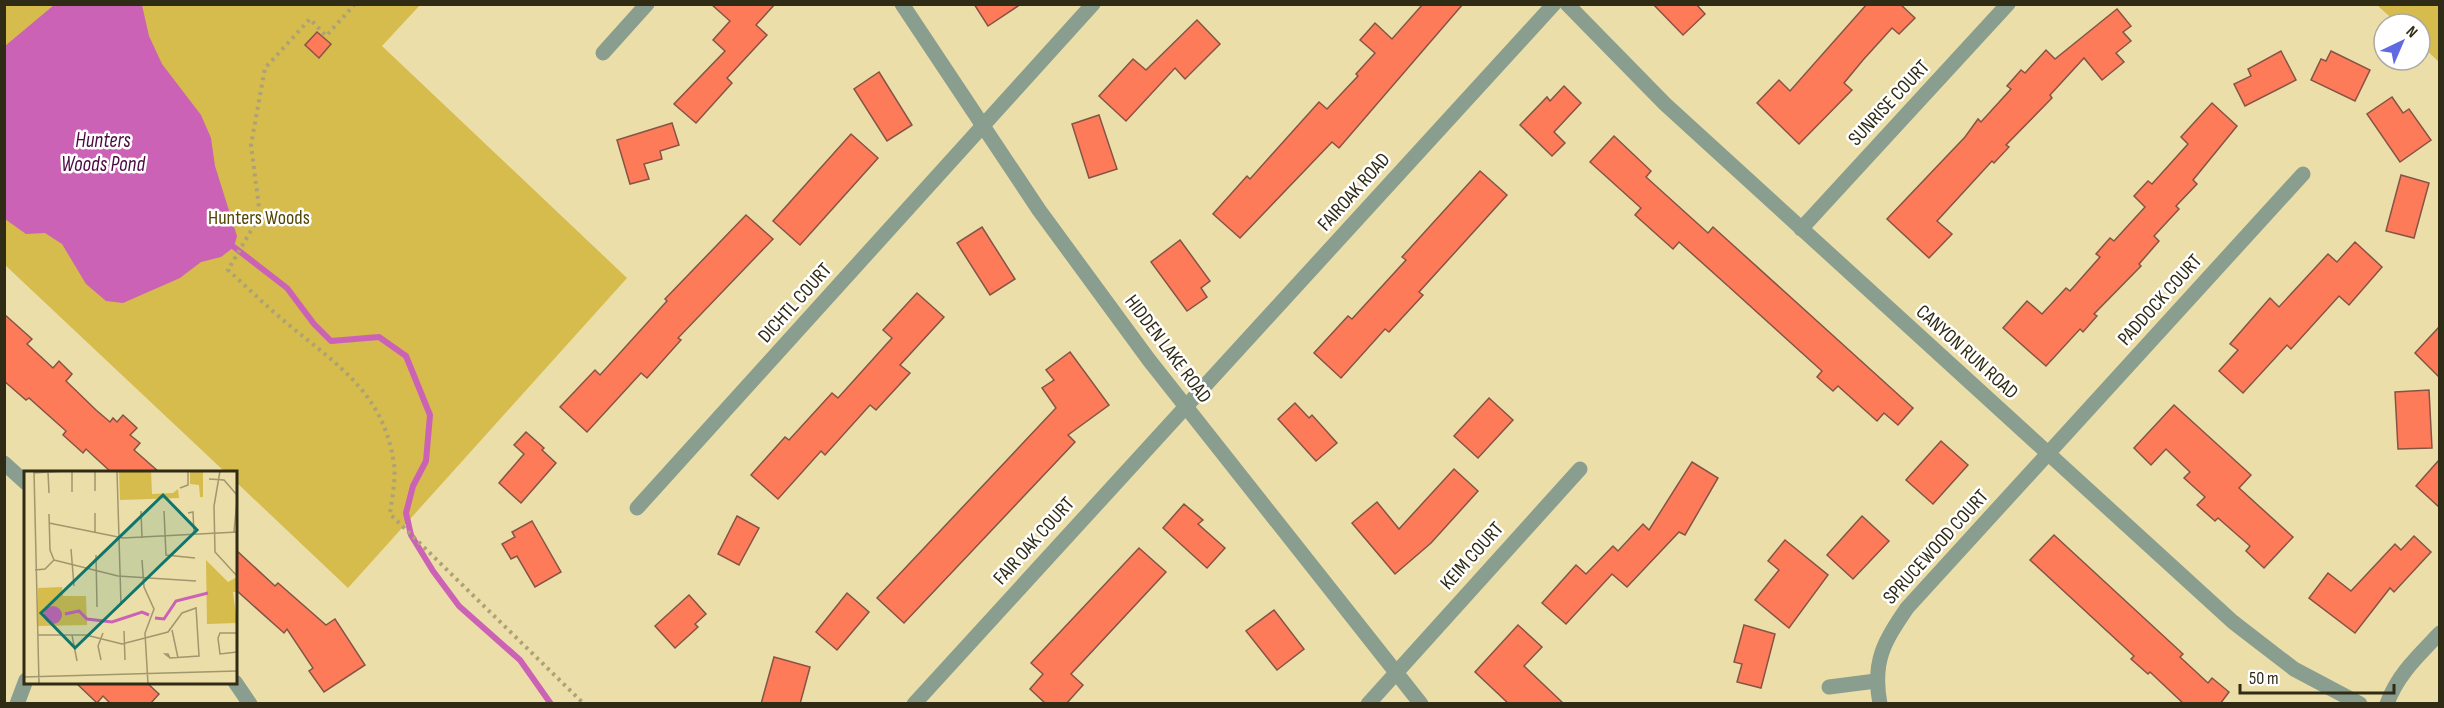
<svg xmlns="http://www.w3.org/2000/svg" width="2444" height="708" font-family="'Sofia Sans Condensed',sans-serif">
<rect width="100%" height="100%" fill="#ecdea8"/>
<!-- green -->
<g fill="#d6bb4d">
<polygon points="4,5 420,5 382,46 627,278 348,588 236,482 236,472 225,472 5,265"/>
<polygon points="2377,5 2439,5 2439,62 2420,44 2420,24 2398,24"/>
</g>
<!-- water -->
<polygon fill="#cb62b6" points="54,5 142,5 149,36 162,64 201,115 211,138 215,166 237,236 234,247 221,257 201,262 180,278 123,303 106,301 86,284 62,244 45,233 26,234 5,219 5,46"/>
<g fill="none" stroke-linecap="round" stroke-linejoin="round">
<!-- stream -->
<polyline stroke="#cb62b6" stroke-width="6" points="234,247 287,288 314,324 331,341 379,337 406,356 430,415 426,461 413,486 406,513 411,535 433,571 459,606 520,660 551,704"/>
</g>
<!-- building -->
<g fill="#fe7b5a" stroke="#865446" stroke-width="1.5">
<polygon points="711,4 775,4 756,25 767,35 727,78 732,83 696,123 674,104 725,51 713,40 730,21"/>
<polygon points="974,4 1021,4 988,26"/>
<polygon points="1423,4 1463,4 1339,148 1332,142 1240,238 1213,214 1247,176 1250,179 1319,102 1327,109 1358,76 1356,74 1375,53 1360,40 1375,23 1392,39"/>
<polygon points="1653,4 1696,4 1705,14 1683,35"/>
<polygon points="1867,4 1900,4 1915,18 1899,34 1892,28 1863,60 1844,83 1852,90 1799,144 1757,103 1779,80 1790,91"/>
<polygon points="2117,9 2131,26 2123,32 2131,41 2116,53 2124,62 2102,80 2084,58 2050,95 2052,98 2006,145 2009,147 1994,163 1992,161 1937,221 1952,234 1929,258 1887,219 1965,137 1978,119 1981,122 2011,89 2007,86 2021,70 2025,73 2046,50 2055,59"/>
<polygon points="1197,20 1220,44 1185,79 1175,68 1126,121 1099,96 1133,59 1146,70"/>
<polygon points="317,32 331,44 319,58 305,45"/>
<polygon points="2281,51 2296,80 2245,106 2234,84 2251,76 2248,69"/>
<polygon points="2331,51 2370,70 2355,101 2311,80 2321,59 2326,61"/>
<polygon points="879,72 912,125 887,141 854,89"/>
<polygon points="1564,86 1581,103 1554,132 1565,143 1552,156 1520,125 1547,97 1550,101"/>
<polygon points="2392,97 2403,113 2409,109 2431,140 2400,162 2367,114"/>
<polygon points="2212,103 2237,126 2193,180 2197,184 2176,206 2179,209 2154,236 2159,241 2139,264 2141,266 2094,314 2097,316 2083,332 2080,329 2046,366 2003,328 2027,301 2042,314 2066,288 2070,291 2100,257 2096,254 2110,238 2114,241 2145,207 2134,196 2148,181 2152,184 2188,144 2181,137"/>
<polygon points="1099,115 1117,169 1089,178 1072,124"/>
<polygon points="672,123 679,145 660,151 662,159 644,164 649,179 630,184 617,140"/>
<polygon points="851,134 878,158 800,245 773,221"/>
<polygon points="1614,136 1651,171 1646,177 1708,233 1713,227 1913,408 1898,425 1884,413 1877,421 1838,386 1833,391 1817,377 1822,371 1728,286 1679,242 1673,249 1635,215 1641,208 1590,162"/>
<polygon points="1480,171 1507,195 1419,292 1423,295 1389,332 1385,329 1341,378 1314,353 1348,316 1352,319 1406,260 1402,257"/>
<polygon points="2401,175 2429,183 2414,238 2386,231"/>
<polygon points="746,215 773,239 678,338 681,340 647,378 641,373 587,432 560,407 595,370 600,375 667,301 665,299"/>
<polygon points="982,227 1015,279 990,295 957,243"/>
<polygon points="1180,240 1210,281 1201,288 1207,297 1187,311 1151,262"/>
<polygon points="2355,242 2382,267 2349,305 2339,296 2291,349 2287,345 2243,393 2219,371 2238,350 2230,344 2270,298 2279,307 2328,254 2337,262"/>
<polygon points="917,293 944,317 900,365 910,373 876,410 870,405 825,455 821,451 778,499 751,475 785,437 789,440 832,393 838,398 892,338 883,330"/>
<polygon points="4,314 32,339 27,344 53,368 59,361 72,374 66,381 96,410 110,422 113,418 117,422 123,415 137,428 130,435 140,443 134,450 159,472 111,472 86,449 83,453 63,435 66,431 29,398 26,400 4,381"/>
<polygon points="2439,327 2439,377 2415,353"/>
<polygon points="1070,352 1109,405 1068,435 1075,442 904,623 877,598 1056,408 1042,388 1054,380 1046,370"/>
<polygon points="2429,390 2432,448 2398,449 2395,392"/>
<polygon points="1489,398 1513,420 1478,458 1454,436"/>
<polygon points="1295,403 1309,418 1312,415 1337,443 1316,461 1278,419"/>
<polygon points="2174,405 2251,475 2239,488 2293,537 2264,568 2246,551 2250,546 2218,518 2215,521 2197,505 2205,497 2184,478 2190,472 2166,449 2151,465 2134,448"/>
<polygon points="526,432 544,448 542,450 556,463 521,503 499,483 524,454 514,445"/>
<polygon points="1941,441 1968,465 1933,504 1906,480"/>
<polygon points="2439,460 2439,507 2416,486"/>
<polygon points="1692,462 1718,478 1685,535 1679,532 1627,587 1612,574 1566,624 1542,603 1576,565 1586,574 1613,546 1618,551 1643,524 1649,530"/>
<polygon points="1454,469 1478,491 1431,543 1395,574 1352,523 1377,502 1399,529"/>
<polygon points="1184,504 1203,520 1198,524 1225,548 1207,568 1163,528"/>
<polygon points="737,516 759,528 739,565 718,554"/>
<polygon points="1862,516 1889,541 1853,579 1827,555"/>
<polygon points="532,521 561,572 535,587 517,556 511,559 502,544 515,537 512,532"/>
<polygon points="2054,535 2183,654 2180,657 2208,683 2212,678 2229,692 2220,704 2184,704 2150,672 2148,674 2131,659 2134,656 2030,560"/>
<polygon points="2414,536 2431,552 2394,592 2390,588 2355,633 2309,598 2328,573 2351,591 2395,544 2401,550"/>
<polygon points="1785,540 1828,575 1789,628 1755,600 1779,570 1768,561"/>
<polygon points="1139,548 1166,572 1071,674 1083,685 1066,704 1046,704 1030,689 1043,674 1031,663"/>
<polygon points="236,550 275,586 278,583 326,625 335,619 365,665 324,692 309,671 313,668 287,629 284,633 236,590"/>
<polygon points="847,593 869,612 837,650 816,632"/>
<polygon points="689,595 706,614 695,624 698,627 675,648 655,626"/>
<polygon points="1274,610 1304,649 1277,670 1246,631"/>
<polygon points="1518,625 1542,647 1524,666 1564,704 1509,704 1475,672"/>
<polygon points="1744,625 1775,634 1761,688 1737,682 1742,664 1734,662"/>
<polygon points="774,657 810,667 800,704 761,704"/>
<polygon points="75,682 146,682 159,694 150,704 111,704 103,696 97,703"/>
</g>
<g fill="none" stroke-linecap="round" stroke-linejoin="round">
<!-- path -->
<path stroke="#ada277" stroke-width="4" stroke-dasharray="3 4.5" stroke-linecap="butt" d="M 355,4 L 326,36 L 310,19 L 265,68 L 251,145 L 260,215 L 228,270 C 248,288 268,308 289,325 C 339,366 384,394 394,464 C 396,479 392,498 390,514 L 584,704"/>
<!-- street -->
<g stroke="#899e8f" stroke-width="15">
<polyline points="902,4 1039,210 1149,360 1421,704"/>
<polyline points="1567,4 1665,104 2233,622 2294,669 2360,704"/>
<polyline points="603,53 647,4"/>
<polyline points="1801,229 2008,4"/>
<polyline points="4,463 26,483"/>
<polyline points="637,508 1093,4"/>
<polyline points="235,682 250,704"/>
<polyline points="1829,687 1876,681"/>
<polyline points="17,704 26,680"/>
<polyline points="914,704 1554,4"/>
<polyline points="1368,704 1580,469"/>
<path d="M 1880,704 C 1872,661 1884,642 1907,608 L 2303,174"/>
<path d="M 2387,704 C 2397,675 2419,655 2440,633"/>
</g>
</g>
<g text-anchor="middle" dominant-baseline="central" stroke-width="5" stroke-linejoin="round" paint-order="stroke">
<!-- street labels -->
<g font-size="20" fill="#302b15" stroke="#fff">
<text transform="translate(1889 103) rotate(-47)">SUNRISE COURT</text>
<text transform="translate(1354 192) rotate(-48)">FAIROAK ROAD</text>
<text transform="translate(2160 300) rotate(-48)">PADDOCK COURT</text>
<text transform="translate(795 303) rotate(-48)">DICHTL COURT</text>
<text transform="translate(1168 349) rotate(53)">HIDDEN LAKE ROAD</text>
<text transform="translate(1967 352) rotate(42)">CANYON RUN ROAD</text>
<text transform="translate(1034 541) rotate(-48)">FAIR OAK COURT</text>
<text transform="translate(1936 547) rotate(-48)">SPRUCEWOOD COURT</text>
<text transform="translate(1472 556) rotate(-48)">KEIM COURT</text>
</g>
<!-- park labels -->
<g font-size="20" fill="#534504" stroke="#fff">
<text x="259" y="218">Hunters Woods</text>
</g>
<!-- water labels -->
<g font-size="21" font-style="italic" fill="#4d0943" stroke="#fff">
<text x="103" y="140">Hunters<tspan x="103" dy="24">Woods Pond</tspan></text>
</g>
</g>
<!-- overview -->
<g transform="translate(24 471)">
<rect width="213" height="213" fill="#ecdea8"/>
<path d="M 95,0 L 127,0 L 128,23 L 149,22 L 154,18 L 155,27 L 96,29 ZM 166,0 L 179,0 L 179,26 L 176,26 L 175,14 L 166,13 ZM 182,89 L 204,111 L 213,106 L 213,121 L 209,121 L 213,152 L 183,153 ZM 38,116 L 39,125 L 62,125 L 63,154 L 14,155 L 14,117 Z" fill="#d6bb4d"/>
<path d="M20 144a9 9 0 1 1 18 0a9 9 0 1 1-18 0Z" fill="#cb62b6"/>
<path fill="none" stroke="#cb62b6" stroke-width="3" d="M 41,143 L 55,140 L 63,148 L 88,151 L 118,141 L 125,144M 131,147 L 140,148 L 152,130 L 184,122"/>
<path fill="none" stroke="#a1966d" stroke-width="1.5" d="M 10,0 L 15,213M 48,0 L 48,21M 71,0 L 71,20M 93,0 L 97,134M 196,0 L 190,35 L 191,81 L 213,105M 24,1 L 25,22M 9,2 L 40,0M 185,8 L 200,9 L 213,24M 156,17 L 164,14 L 164,0M 117,40 L 118,67M 140,40 L 142,84 L 171,87M 71,42 L 71,62M 164,42 L 169,41 L 170,63M 25,43 L 26,79 L 30,89M 25,52 L 99,67 L 213,61M 210,61 L 213,29M 47,78 L 50,115M 72,84 L 73,136M 30,89 L 94,105 L 172,110M 118,89 L 120,116 L 130,138 L 121,162 L 124,213M 11,99 L 21,98 L 30,89M 148,159 L 154,187M 100,160 L 101,189M 213,162 L 196,162 L 194,167 L 196,183 L 213,181M 14,164 L 62,164 L 98,173 L 144,161 L 158,142 L 172,137M 48,164 L 53,190M 146,187 L 141,183 L 144,183 L 146,187 L 175,185 L 172,136M 77,189 L 74,175 L 79,162M 0,206 L 213,200"/>
<path fill="#0f766e" fill-opacity="0.15" stroke="#0f766e" stroke-width="3" d="M 139,24 L 173,59 L 51,177 L 17,142 Z"/>
<rect width="213" height="213" fill="none" stroke="#302b15" stroke-width="3"/>
</g>
<!-- border -->
<rect width="2444" height="708" fill="none" stroke="#302b15" stroke-width="12"/>
<!-- north arrow -->
<g transform="translate(2402 42) rotate(44)"><circle r="28" fill="#ffffff" stroke="#acaaa1" stroke-width="1.5"/>
<path d="M0-4.5L10 22L0 15L-10 22Z" fill="#5f69e1"/>
<text y="-9" font-size="16" font-weight="bold" text-anchor="middle" fill="#302b15">N</text>
</g>
<!-- scale -->
<path d="M2240 684v9h154v-9" fill="none" stroke="#302b15" stroke-width="3"/>
<text x="2249" y="684" font-size="18" fill="#302b15" stroke="#ffffff" stroke-width="4.5" paint-order="stroke">50 m</text>
</svg>
